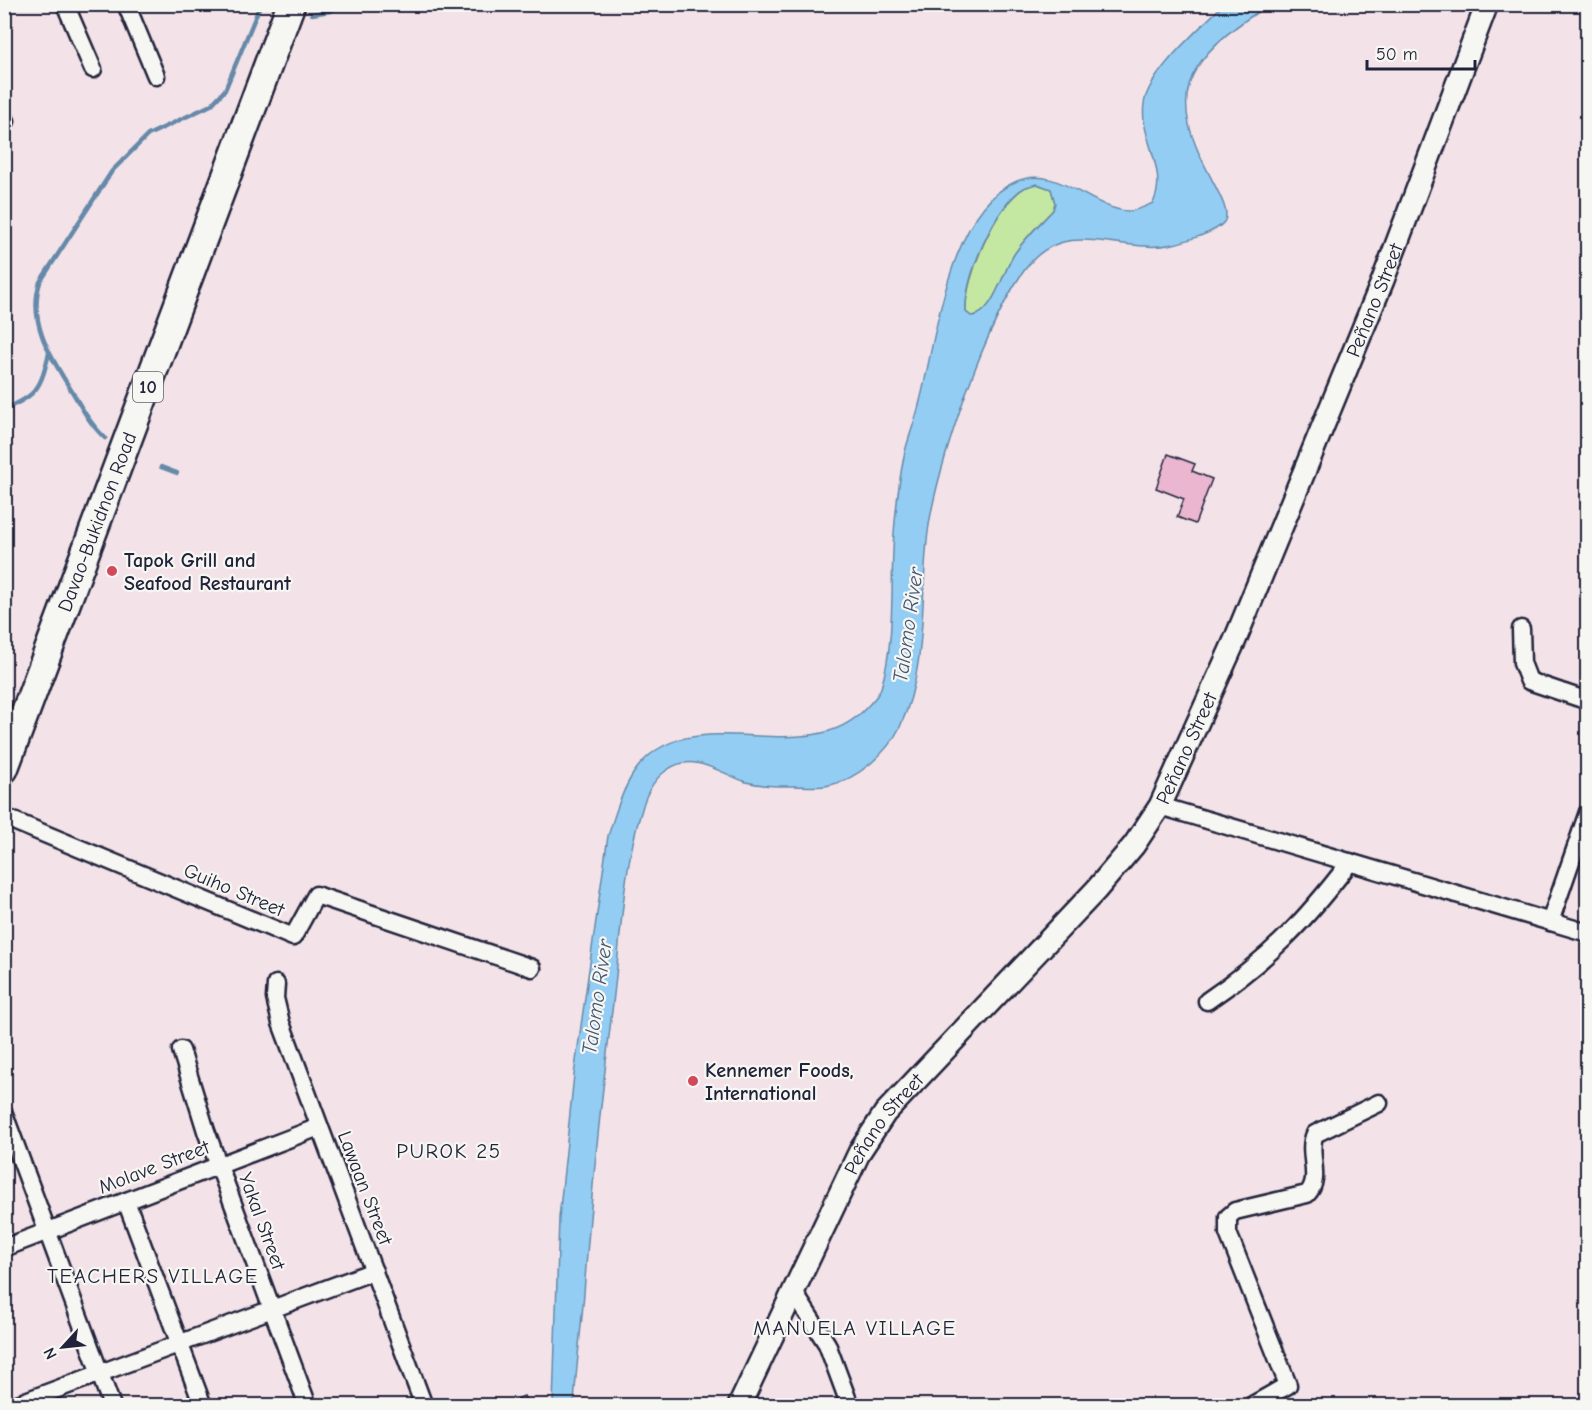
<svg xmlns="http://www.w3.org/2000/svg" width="1592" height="1410" font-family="'Comic Neue',sans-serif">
<rect width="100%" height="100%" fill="#f3e3e8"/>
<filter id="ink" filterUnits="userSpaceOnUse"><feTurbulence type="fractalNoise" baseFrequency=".0167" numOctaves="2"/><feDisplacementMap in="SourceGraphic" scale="12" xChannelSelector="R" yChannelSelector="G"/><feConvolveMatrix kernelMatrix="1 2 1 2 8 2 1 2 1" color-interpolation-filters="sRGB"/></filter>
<g filter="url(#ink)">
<!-- green -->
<path fill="#c4e8a2" stroke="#73856e" stroke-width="1.5" d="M 1037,184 L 1051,189 L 1055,203 L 1053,210 C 1039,224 1026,237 1015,253 C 1004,268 993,317 971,316 L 966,312 C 964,280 995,205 1024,188 C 1027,186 1033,185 1037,184 Z"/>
<!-- water -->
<path fill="#94cdf3" stroke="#6689a9" stroke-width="1.5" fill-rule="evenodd" d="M 1224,4 L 1269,5 C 1244,20 1214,41 1198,66 C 1157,126 1240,202 1224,222 C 1219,229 1208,233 1200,236 C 1182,242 1165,248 1145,246 C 1104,244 1063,226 1031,262 C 989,310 936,468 928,532 C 920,596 928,667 900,727 C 887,753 858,779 830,785 C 818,788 805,786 792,786 C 776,786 761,786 746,782 C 720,773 693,751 667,770 C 654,779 646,794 642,809 C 622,871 621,939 613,1003 C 601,1100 591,1196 584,1293 C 581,1331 576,1368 574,1405 L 553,1405 L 559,1218 L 574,1075 L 608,836 C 615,815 621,793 633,774 C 686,692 805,775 866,708 C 871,703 879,695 881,688 C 896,638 890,584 894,533 C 896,508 899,481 904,456 C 908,437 916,420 920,401 C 936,339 949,209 1017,181 C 1058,164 1092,210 1129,211 C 1137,211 1146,206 1153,203 C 1169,170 1139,138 1144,104 C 1148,73 1201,27 1224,4 ZM 1037,184 L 1051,189 L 1055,203 L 1053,210 C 1040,224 1026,237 1015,253 C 1004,268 993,317 971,316 L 966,312 C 963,280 995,205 1024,188 C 1027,186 1033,185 1037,184 Z"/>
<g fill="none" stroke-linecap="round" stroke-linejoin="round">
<!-- stream -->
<g stroke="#6689a9" stroke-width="4.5">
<polyline points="312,14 330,11 344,4"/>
<path d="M 4,409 C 38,396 41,386 49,353"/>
<path d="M 105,438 C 91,425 82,409 73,393 C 52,359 27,323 40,282 L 112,171 L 148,135 L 211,105 L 225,90 L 259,8"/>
<polyline points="161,467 177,473"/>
</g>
</g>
<!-- building -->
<g fill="#ebb6d0" stroke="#22223b" stroke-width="1.5">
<polygon points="1168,454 1195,464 1192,471 1212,479 1195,524 1177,517 1184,499 1156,488"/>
<polygon points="524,1396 528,1406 508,1406 507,1403"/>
</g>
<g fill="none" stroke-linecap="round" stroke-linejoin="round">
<!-- minor casing -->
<g stroke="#22223b" stroke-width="21">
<g id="minor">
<polyline points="65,4 93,69"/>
<polyline points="126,4 156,76"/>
<polyline points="4,118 6,121"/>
<polyline points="1521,629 1522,663 1529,681 1588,701"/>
<polyline points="1160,806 1588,933"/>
<polyline points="4,817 293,937 316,895 532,968"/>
<polyline points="1550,922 1588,812"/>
<polyline points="276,984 275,998 281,1023 424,1406"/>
<path d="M 1207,1001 C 1270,958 1304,922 1350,862"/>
<polyline points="181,1050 206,1131 308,1406"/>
<polyline points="4,1114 112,1406"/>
<polyline points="126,1201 203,1406"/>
<polyline points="4,1248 319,1127"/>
<polyline points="793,1291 827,1344 850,1406"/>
<polyline points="12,1406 374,1271"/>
<path d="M 1251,1406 L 1288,1385 L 1228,1233 L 1228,1217 L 1235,1211 L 1307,1194 C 1323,1178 1306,1153 1315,1134 L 1379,1103"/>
</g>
</g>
<!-- tertiary casing -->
<g stroke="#22223b" stroke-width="26">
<g id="tertiary">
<path id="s1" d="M 739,1406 L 860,1151 L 885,1113 L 1096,890 L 1134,845 L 1160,806 L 1235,640 L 1383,280 L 1487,4"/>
</g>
</g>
<!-- trunk casing -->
<g stroke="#22223b" stroke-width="32">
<g id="trunk">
<path id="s2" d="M 4,769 L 291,4"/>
</g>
</g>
<!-- minor -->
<use href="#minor" stroke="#f6f6f2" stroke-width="16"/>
<!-- tertiary -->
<use href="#tertiary" stroke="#f6f6f2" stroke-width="21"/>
<!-- trunk -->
<use href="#trunk" stroke="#f6f6f2" stroke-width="27"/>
</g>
</g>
<!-- markers -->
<g fill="#d1495b" stroke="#f6f6f2" stroke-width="2">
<circle cx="112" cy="571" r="6"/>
<circle cx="693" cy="1081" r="6"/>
</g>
<g text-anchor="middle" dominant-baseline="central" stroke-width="4.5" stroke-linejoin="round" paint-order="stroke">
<!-- shield labels -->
<rect fill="#f6f6f2" stroke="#626272" stroke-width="1.5" x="133" y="372" width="30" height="30" rx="4.5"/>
<g font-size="18" font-weight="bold" fill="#22223b">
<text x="148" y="387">10</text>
</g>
<!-- street labels -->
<g font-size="20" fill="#22223b" stroke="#f6f6f2">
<text stroke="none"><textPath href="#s1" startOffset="1290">Peñano Street</textPath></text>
<text stroke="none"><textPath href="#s2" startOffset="264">Davao-Bukidnon Road</textPath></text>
<text stroke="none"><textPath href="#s1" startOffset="804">Peñano Street</textPath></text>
<text transform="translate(234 890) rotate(23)">Guiho Street</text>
<text stroke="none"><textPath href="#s1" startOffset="318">Peñano Street</textPath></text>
<text transform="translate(154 1167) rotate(-21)">Molave Street</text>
<text transform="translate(365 1188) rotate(69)">Lawaan Street</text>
<text transform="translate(262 1221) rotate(70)">Yakal Street</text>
</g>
<!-- poi labels -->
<g font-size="20" font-weight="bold" fill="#22223b" stroke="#f6f6f2" text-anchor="start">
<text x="124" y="560">Tapok Grill and<tspan x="124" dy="23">Seafood Restaurant</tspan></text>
<text x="705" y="1070">Kennemer Foods,<tspan x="705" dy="23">International</tspan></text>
</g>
<!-- water labels -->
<g font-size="21" font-style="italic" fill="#445572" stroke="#f6f6f2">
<text transform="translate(908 625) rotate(-82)">Talomo River</text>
<text transform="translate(597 997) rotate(-82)">Talomo River</text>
</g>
<!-- neighbourhood labels -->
<g font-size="21" letter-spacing="1.5" fill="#22223b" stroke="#f6f6f2">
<text x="449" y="1151">PUROK 25</text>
<text x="153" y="1276">TEACHERS VILLAGE</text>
<text x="855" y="1328">MANUELA VILLAGE</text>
</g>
</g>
<!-- margin -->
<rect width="1592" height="1410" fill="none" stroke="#f6f6f2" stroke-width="24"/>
<rect x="12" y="12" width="1568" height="1386" fill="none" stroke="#22223b" stroke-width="2" filter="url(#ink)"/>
<!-- north arrow -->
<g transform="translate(63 1347) rotate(243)" stroke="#f6f6f2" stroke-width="4.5" paint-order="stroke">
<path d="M0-4.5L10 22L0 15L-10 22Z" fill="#22223b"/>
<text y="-9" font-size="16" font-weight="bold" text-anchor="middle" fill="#22223b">N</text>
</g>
<!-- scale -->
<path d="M1367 60v9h108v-9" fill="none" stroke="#22223b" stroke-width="3"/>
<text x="1376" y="60" font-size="18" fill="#22223b" stroke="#f6f6f2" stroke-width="4.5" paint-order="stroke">50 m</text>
</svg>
